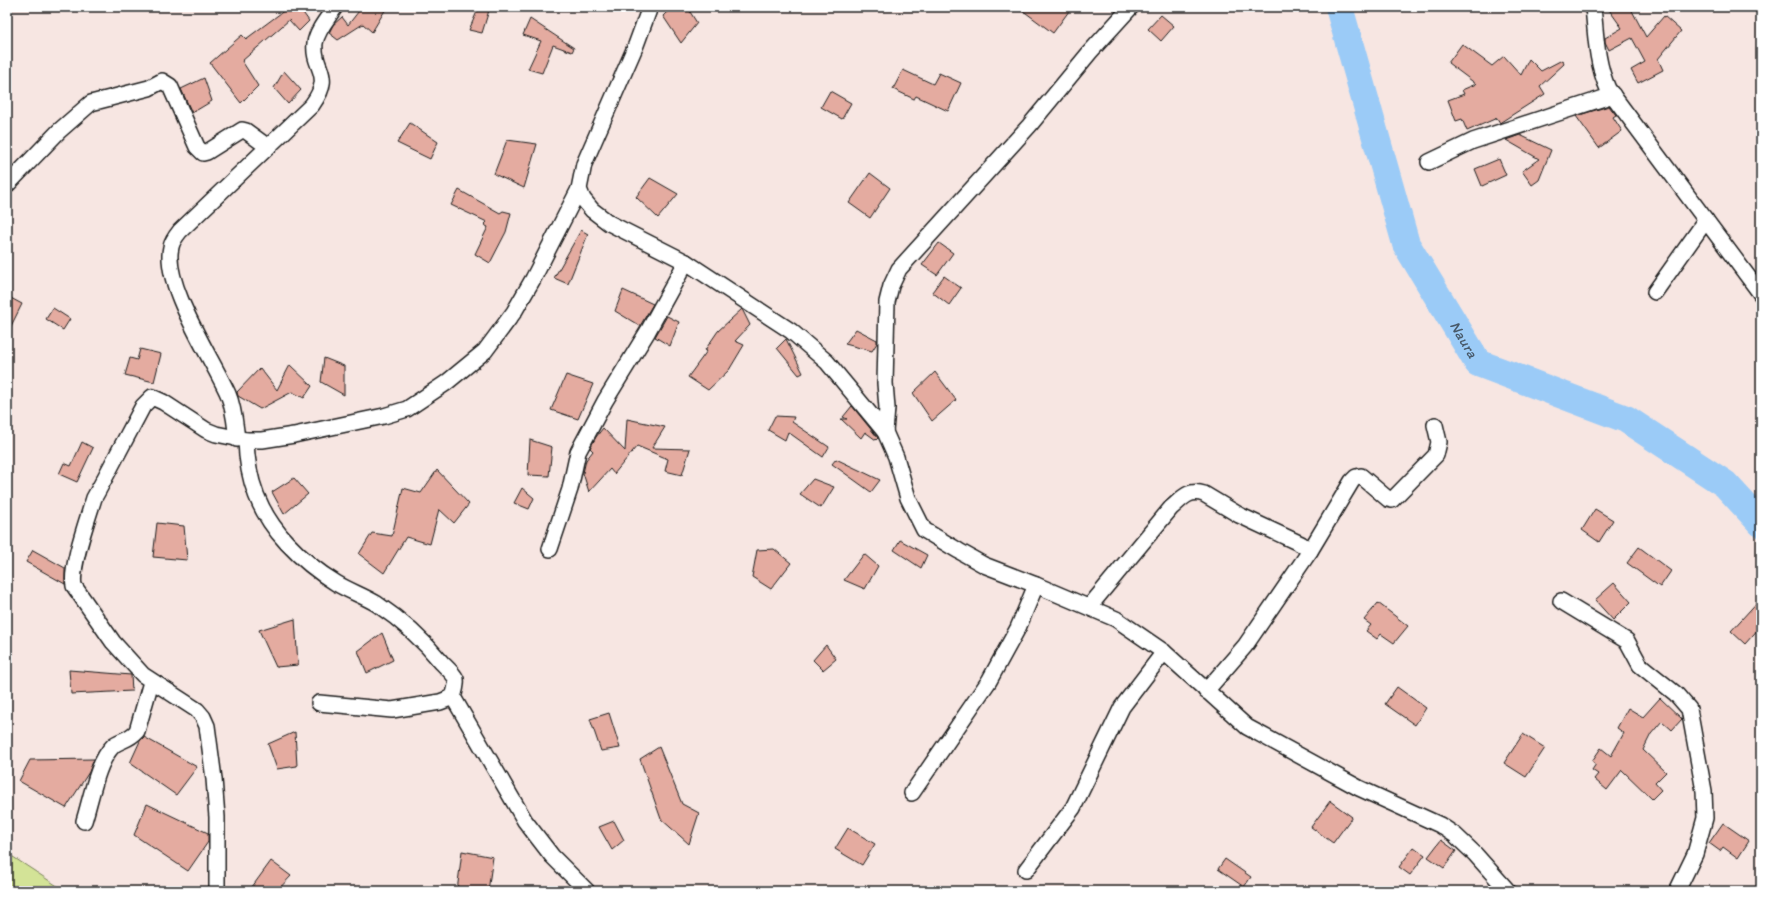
<svg xmlns="http://www.w3.org/2000/svg" width="1768" height="898" font-family="Itim,sans-serif">
<rect width="100%" height="100%" fill="#f7e6e2"/>
<filter id="ink" filterUnits="userSpaceOnUse"><feTurbulence type="fractalNoise" baseFrequency=".025" numOctaves="2"/><feDisplacementMap in="SourceGraphic" scale="8" xChannelSelector="R" yChannelSelector="G"/><feConvolveMatrix kernelMatrix="1 2 1 2 8 2 1 2 1" color-interpolation-filters="sRGB"/></filter>
<g filter="url(#ink)">
<!-- green -->
<polygon fill="#d3e397" stroke="#78805a" points="7,853 65,891 7,891"/>
<g fill="none" stroke-linecap="round" stroke-linejoin="round">
<!-- river -->
<path stroke="#9bcbf7" stroke-width="28" id="s1" d="M 1339,7 L 1406,244 L 1478,363 L 1626,419 L 1725,484 L 1761,523"/>
</g>
<!-- building -->
<g fill="#e4aba0" stroke="#1c1c1c">
<polygon points="289,7 299,7 309,21 299,31 289,20 242,61 258,86 241,103 210,63 242,35 246,39"/>
<polygon points="362,7 387,7 372,32 363,24 338,40 329,33 333,25 342,17 348,25"/>
<polygon points="479,7 490,7 482,33 469,30"/>
<polygon points="672,7 687,7 697,23 681,43 663,16"/>
<polygon points="1018,7 1072,7 1053,33"/>
<polygon points="1607,7 1630,7 1646,37 1664,16 1681,31 1658,59 1663,70 1638,83 1631,70 1645,62 1632,38 1609,50 1605,42 1605,38 1622,28"/>
<polygon points="1161,15 1174,26 1161,41 1148,29"/>
<polygon points="530,19 574,48 572,52 553,45 542,73 528,69 541,41 523,35"/>
<polygon points="1462,44 1492,66 1504,56 1521,75 1529,59 1541,71 1562,60 1564,64 1540,86 1545,94 1501,122 1500,123 1497,118 1467,131 1462,119 1456,121 1448,100 1464,94 1462,90 1476,84 1448,63"/>
<polygon points="903,70 933,84 939,73 961,83 948,111 916,96 914,99 893,89"/>
<polygon points="284,71 301,90 288,104 274,88"/>
<polygon points="204,78 212,101 192,113 181,89"/>
<polygon points="830,91 851,103 842,119 821,107"/>
<polygon points="1609,106 1616,115 1613,117 1622,131 1599,148 1576,116"/>
<polygon points="410,123 438,142 430,159 397,143"/>
<polygon points="1520,135 1551,150 1539,180 1532,185 1522,171 1539,159 1506,140"/>
<polygon points="507,140 537,144 524,188 494,174"/>
<polygon points="1499,159 1506,175 1482,186 1475,169"/>
<polygon points="870,173 890,188 870,218 849,203"/>
<polygon points="650,178 678,194 658,218 636,197"/>
<polygon points="459,190 500,213 503,211 511,213 506,232 490,263 475,254 488,227 484,225 487,222 451,205"/>
<polygon points="581,230 588,234 568,284 554,278"/>
<polygon points="939,243 953,253 937,275 922,265"/>
<polygon points="944,276 961,288 949,305 932,292"/>
<polygon points="623,290 653,304 640,326 615,311"/>
<polygon points="7,296 22,304 7,334"/>
<polygon points="53,308 70,319 63,330 46,319"/>
<polygon points="742,309 750,325 735,341 744,345 729,370 708,390 688,377 707,351 705,350 718,331"/>
<polygon points="667,316 679,322 670,346 655,337"/>
<polygon points="856,329 877,340 877,343 872,351 845,344"/>
<polygon points="786,339 803,373 799,375 777,348"/>
<polygon points="140,349 161,354 154,382 125,375 130,358 137,360"/>
<polygon points="324,358 344,366 344,395 321,382"/>
<polygon points="290,365 312,386 304,398 292,392 260,409 238,396 237,392 260,368 277,390"/>
<polygon points="935,372 956,400 932,421 913,393"/>
<polygon points="566,375 593,384 578,419 551,410"/>
<polygon points="852,406 878,438 876,440 865,432 861,438 841,419 847,419 843,417"/>
<polygon points="775,416 794,417 792,422 829,447 823,457 788,432 785,440 768,430"/>
<polygon points="627,419 665,427 652,448 690,449 682,475 665,471 668,459 637,446 614,474 610,469 589,492 583,473 586,460 593,451 590,448 596,437 603,428 625,451"/>
<polygon points="530,440 552,447 549,476 528,475"/>
<polygon points="82,442 93,448 77,482 59,474 64,463 71,466"/>
<polygon points="836,459 880,480 871,492 832,464"/>
<polygon points="437,470 469,504 454,523 439,509 430,544 406,537 384,573 359,554 372,533 392,536 403,488 421,493"/>
<polygon points="294,478 308,494 284,514 272,492"/>
<polygon points="813,479 834,487 821,508 800,494"/>
<polygon points="522,488 534,498 529,509 514,503"/>
<polygon points="1595,509 1613,520 1599,542 1582,530"/>
<polygon points="157,523 184,526 187,560 153,557"/>
<polygon points="900,540 927,555 921,568 894,550"/>
<polygon points="1639,547 1671,571 1660,587 1627,563"/>
<polygon points="774,549 791,563 771,589 752,577 757,550"/>
<polygon points="33,550 65,568 65,584 26,562"/>
<polygon points="864,554 878,566 865,589 844,580"/>
<polygon points="1614,583 1631,602 1613,620 1595,600"/>
<polygon points="1761,598 1761,626 1745,644 1731,631"/>
<polygon points="1378,603 1408,626 1394,643 1381,634 1377,639 1366,631 1371,625 1364,620"/>
<polygon points="295,619 298,665 276,667 259,630"/>
<polygon points="382,633 393,660 367,673 358,651"/>
<polygon points="826,645 836,659 823,670 813,660"/>
<polygon points="69,670 131,675 132,691 71,694"/>
<polygon points="1397,687 1426,708 1415,725 1385,704"/>
<polygon points="1660,698 1682,719 1672,730 1662,721 1651,734 1643,750 1666,772 1655,783 1661,790 1652,799 1622,770 1607,790 1594,779 1598,774 1592,770 1596,764 1592,761 1601,748 1611,756 1624,733 1617,728 1628,708 1643,717"/>
<polygon points="609,713 620,748 601,751 590,719"/>
<polygon points="295,732 297,766 277,769 268,744"/>
<polygon points="1523,734 1545,748 1526,777 1504,763"/>
<polygon points="144,737 197,767 176,795 130,763 140,741"/>
<polygon points="659,747 682,804 699,813 689,844 661,819 640,759"/>
<polygon points="94,759 89,772 66,808 19,781 30,760"/>
<polygon points="1330,801 1352,817 1333,843 1311,827"/>
<polygon points="147,804 208,833 208,842 188,871 134,835"/>
<polygon points="614,821 624,840 612,850 599,827"/>
<polygon points="1723,823 1749,841 1738,858 1723,847 1720,851 1709,843"/>
<polygon points="848,828 875,844 862,865 835,849"/>
<polygon points="1441,840 1456,851 1444,868 1428,857"/>
<polygon points="1414,847 1425,855 1410,875 1399,867"/>
<polygon points="462,851 493,857 488,891 457,891"/>
<polygon points="1225,859 1251,877 1244,887 1218,869"/>
<polygon points="271,861 291,876 277,891 249,891"/>
</g>
<g fill="none" stroke-linecap="round" stroke-linejoin="round">
<!-- street casing -->
<g stroke="#1c1c1c" stroke-width="18">
<g id="street">
<polyline points="650,7 636,45 584,164 579,189 583,199 592,210 609,223 686,262 791,331 827,362 885,432 896,457 908,498 924,530 959,551 984,565 1036,585 1116,619 1164,652 1247,727 1359,788 1440,825 1455,835 1475,854 1508,891"/>
<path d="M 1593,7 C 1596,35 1596,62 1608,89 L 1761,294"/>
<polyline points="1429,162 1473,141 1613,95"/>
<polyline points="7,185 59,131 91,103 149,88 162,81 170,86 197,147 203,153 207,152 242,130 246,131 268,147"/>
<polyline points="1655,292 1706,220"/>
<polyline points="885,432 887,408 885,383 887,302 891,286 899,269 1029,126 1090,52 1131,7"/>
<path d="M 237,439 C 235,424 234,408 228,394 C 212,358 162,284 171,247 C 172,241 176,236 180,231 L 312,105 C 335,73 312,70 315,43 C 317,30 328,18 335,7"/>
<path d="M 246,440 C 247,480 259,513 287,543 C 301,558 318,572 336,583 C 349,591 364,596 377,604 C 401,620 424,641 442,663 C 446,667 454,674 456,679 C 457,685 455,691 453,697 L 525,821 L 552,856 L 587,891"/>
<polyline points="550,549 570,489 578,452 605,401 648,331 686,262"/>
<polyline points="1561,601 1627,641 1640,665 1676,694 1689,709 1704,791 1705,818 1695,854 1677,891"/>
<path d="M 1089,607 L 1171,508 C 1183,498 1188,489 1204,494 L 1239,515 L 1301,544 L 1310,551"/>
<polyline points="1206,691 1245,646 1310,551 1352,481 1356,477 1361,476 1388,499 1392,500 1436,455 1439,442 1435,425"/>
<polyline points="319,703 392,710 440,702 453,697"/>
<polyline points="912,793 989,681 1018,628 1036,585"/>
<path d="M 84,821 C 91,799 97,762 113,746 C 119,740 128,741 137,731 L 151,682"/>
<polyline points="1026,870 1073,808 1122,707 1164,652"/>
<path d="M 217,891 L 217,817 L 214,779 L 207,726 L 203,717 L 197,710 L 143,675 L 113,642 L 74,586 C 70,567 88,518 94,498 L 99,489 L 143,406 L 152,397 L 163,402 L 206,430 L 216,434 L 246,440 L 262,440 L 294,435 L 384,416 L 407,409 L 446,383 L 485,351 L 514,312 L 533,279 L 579,189"/>
</g>
</g>
<!-- street -->
<use href="#street" stroke="#fff" stroke-width="15"/>
</g>
</g>
<g text-anchor="middle" dominant-baseline="central" stroke-width="3" stroke-linejoin="round" paint-order="stroke">
<!-- water labels -->
<g font-size="15" font-style="italic" fill="#485969" stroke="#fff">
<text stroke="none"><textPath href="#s1" startOffset="358">Naura</textPath></text>
</g>
</g>
<!-- margin -->
<rect width="1768" height="898" fill="none" stroke="#fff" stroke-width="24"/>
<rect x="12" y="12" width="1744" height="874" fill="none" stroke="#1c1c1c" stroke-width="1.5" filter="url(#ink)"/>
</svg>
